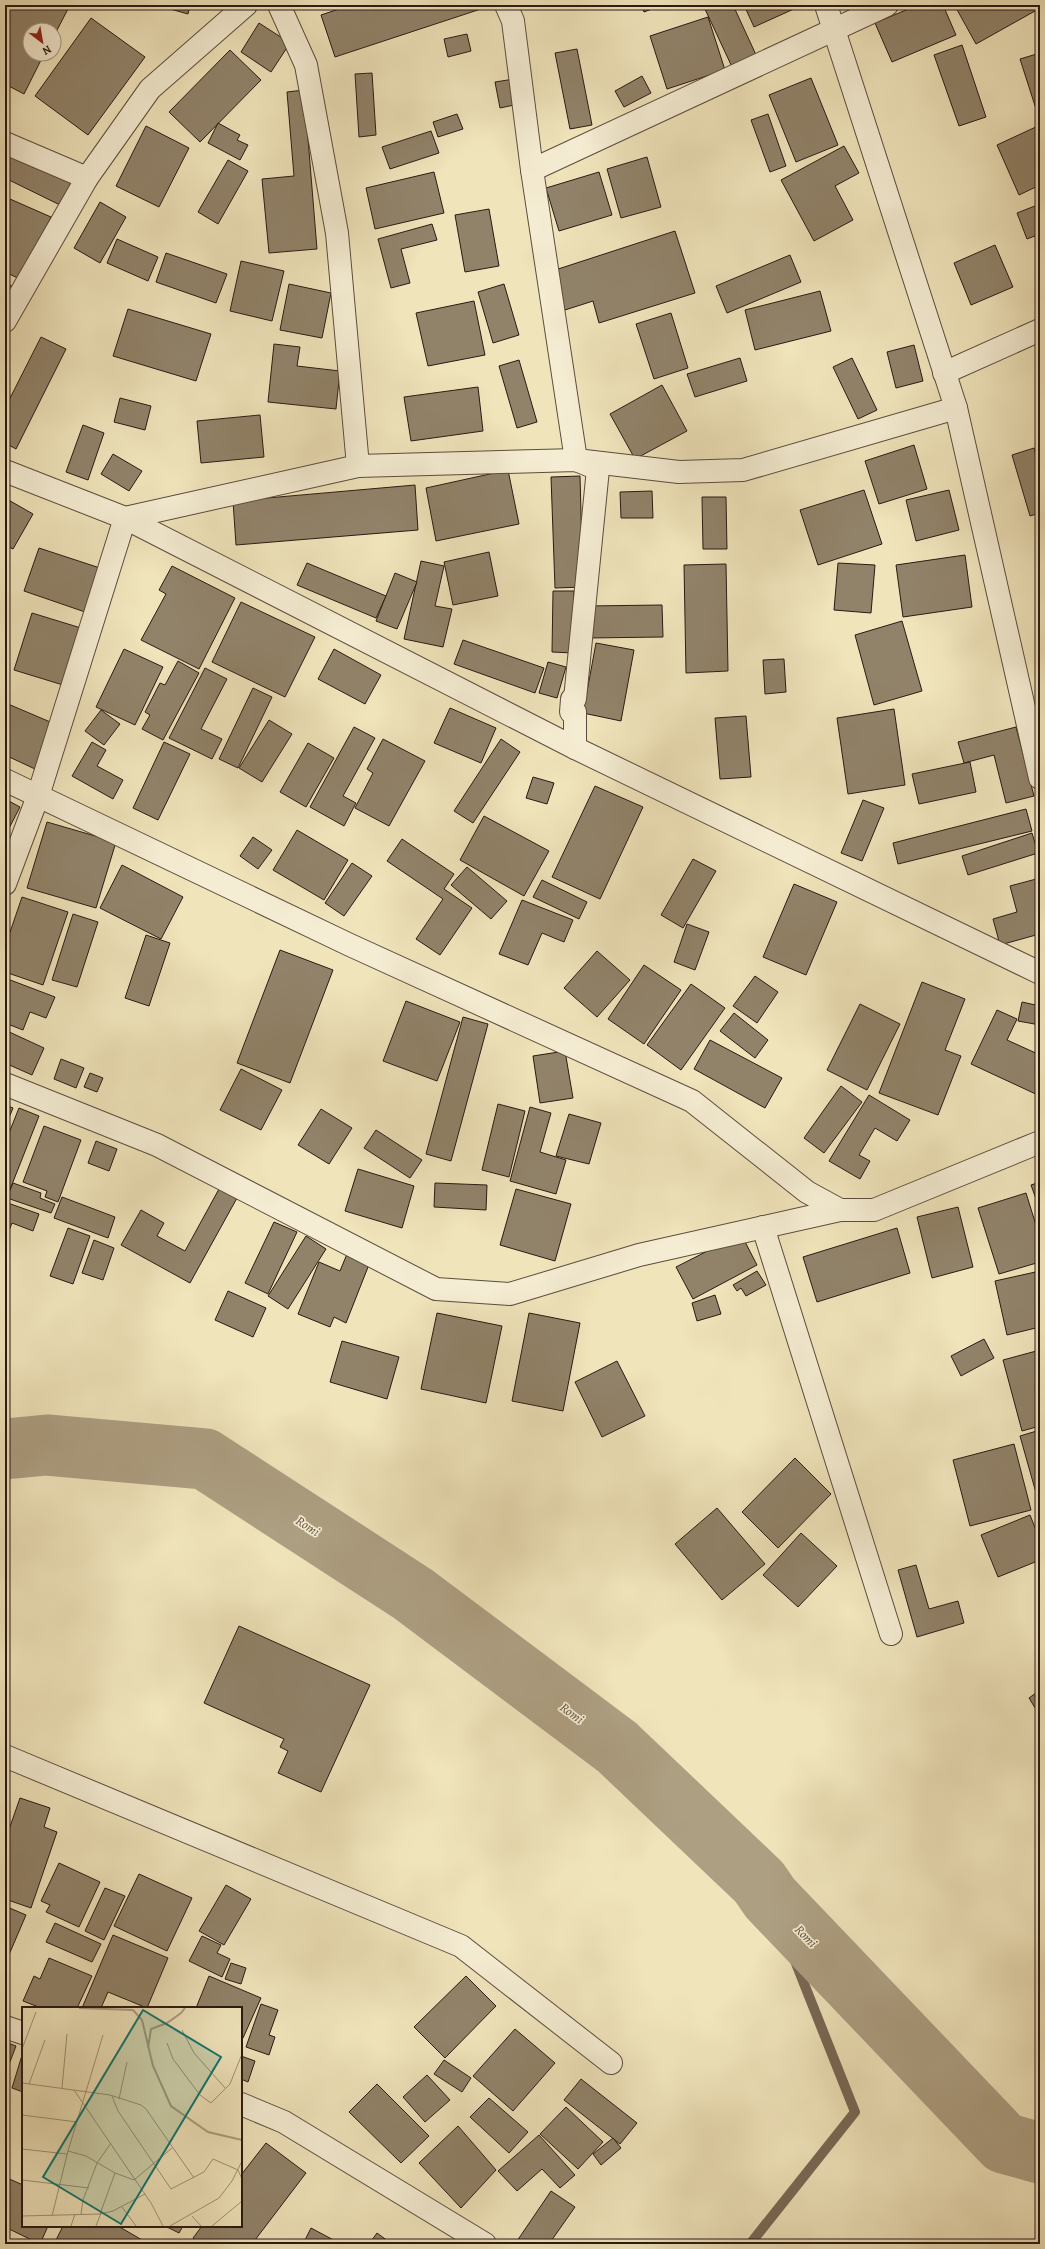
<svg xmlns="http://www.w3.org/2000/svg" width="1045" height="2249" font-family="Alegreya,serif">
<rect width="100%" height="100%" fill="#f0e4bb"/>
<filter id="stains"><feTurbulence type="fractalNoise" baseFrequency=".005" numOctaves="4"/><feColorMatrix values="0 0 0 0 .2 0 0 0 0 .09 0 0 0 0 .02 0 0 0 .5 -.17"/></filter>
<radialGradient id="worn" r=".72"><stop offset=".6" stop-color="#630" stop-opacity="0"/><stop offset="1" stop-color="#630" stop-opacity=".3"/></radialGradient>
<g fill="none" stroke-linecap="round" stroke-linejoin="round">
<!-- stream -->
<polyline stroke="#796956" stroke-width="10" points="750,2244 855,2112 770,1898"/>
<!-- river -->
<polyline stroke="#ad9f82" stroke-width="61" points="5,1449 47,1445 205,1459 413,1594 617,1747 759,1882 770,1898 1004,2143 1040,2153"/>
</g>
<!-- building -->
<g fill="#91836a" stroke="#2b1913">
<polygon points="70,5 54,36 54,30 30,30 30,54 44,54 24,94 5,84 5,5"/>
<polygon points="156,5 190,5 188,14"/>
<polygon points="351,5 493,5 335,57 321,15"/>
<polygon points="641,5 662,5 644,12"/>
<polygon points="707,5 733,5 757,57 733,69 704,7"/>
<polygon points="744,5 794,5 796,8 754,27"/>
<polygon points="918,5 943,5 956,35 892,62 875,23"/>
<polygon points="957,5 1032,5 1035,11 976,44 955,6"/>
<polygon points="708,17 725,70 667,89 650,36"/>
<polygon points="91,18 145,57 88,135 35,96"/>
<polygon points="259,23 290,43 271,72 241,52"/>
<polygon points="467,34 471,51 448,57 444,39"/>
<polygon points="962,45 986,117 959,126 934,55"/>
<polygon points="577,49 592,125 570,129 555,53"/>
<polygon points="230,50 261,80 200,142 169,112"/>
<polygon points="1040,53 1040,111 1037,112 1020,59"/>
<polygon points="372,73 376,135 359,137 355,74"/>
<polygon points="642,76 651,93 624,107 615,91"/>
<polygon points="811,78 838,145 796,162 769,95"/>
<polygon points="514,79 519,104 500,108 495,82"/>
<polygon points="304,90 317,249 269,253 262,179 294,176 287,92"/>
<polygon points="457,114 463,129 438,137 433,122"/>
<polygon points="768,114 786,166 770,172 751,120"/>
<polygon points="218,123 240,135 237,140 248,145 240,160 208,143"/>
<polygon points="1040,125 1040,185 1019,195 997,145"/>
<polygon points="146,126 189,148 159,207 116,186"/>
<polygon points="431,131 439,153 390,169 382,147"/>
<polygon points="844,146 859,173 835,186 853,220 814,241 781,180"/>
<polygon points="8,150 72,181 60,205 5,178 5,155"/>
<polygon points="647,157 661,207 621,218 607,169"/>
<polygon points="228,160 248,171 218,224 198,212"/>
<polygon points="434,172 444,213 375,229 366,188"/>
<polygon points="599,172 612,215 559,231 546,188"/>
<polygon points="10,199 51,217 22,280 5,272 5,210"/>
<polygon points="100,202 126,217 100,263 74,248"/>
<polygon points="1040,204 1040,234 1027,239 1017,213"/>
<polygon points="489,209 499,266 465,272 455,215"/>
<polygon points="432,224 437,240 401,249 410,283 391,288 378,239"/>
<polygon points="675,231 695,293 599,323 593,301 565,310 552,271"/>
<polygon points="117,239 158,257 148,281 107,263"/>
<polygon points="995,245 1013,287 971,305 954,263"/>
<polygon points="166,253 227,274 216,303 156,282"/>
<polygon points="790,255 801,282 727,313 716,286"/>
<polygon points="241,261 284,271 272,321 230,311"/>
<polygon points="1040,267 1040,281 1036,269"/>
<polygon points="5,282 16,289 5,306"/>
<polygon points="289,284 331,293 322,338 280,330"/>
<polygon points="504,284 519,335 493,343 478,292"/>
<polygon points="820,291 831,331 755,350 745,310"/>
<polygon points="474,301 485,355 428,366 416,313"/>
<polygon points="128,309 211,334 196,381 113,356"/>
<polygon points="671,313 688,368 654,379 636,324"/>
<polygon points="41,337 66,349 16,449 5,443 5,408"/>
<polygon points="274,344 300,347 297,366 340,371 336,409 268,402"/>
<polygon points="914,345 923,381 896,388 887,352"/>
<polygon points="740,358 747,381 695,397 687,374"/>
<polygon points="852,358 877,410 858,419 833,367"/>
<polygon points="519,360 537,422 517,428 499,366"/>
<polygon points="662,385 687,431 635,459 610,414"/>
<polygon points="478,387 483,431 411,441 404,397"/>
<polygon points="120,398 151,406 145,430 114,422"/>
<polygon points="260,415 264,457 201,463 197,421"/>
<polygon points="83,425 104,433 88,480 66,472"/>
<polygon points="914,445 927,489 879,504 865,461"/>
<polygon points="1034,448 1040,470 1040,513 1030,516 1012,455"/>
<polygon points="113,454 142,471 129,491 101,474"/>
<polygon points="508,470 519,524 436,541 426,488"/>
<polygon points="580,476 583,587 555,588 551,477"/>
<polygon points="415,485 418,530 236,545 233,501"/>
<polygon points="864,490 882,544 818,565 800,510"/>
<polygon points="949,490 959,530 916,541 906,500"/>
<polygon points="652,491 653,518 621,518 620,492"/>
<polygon points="702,497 726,497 727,549 703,549"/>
<polygon points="5,498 33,514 13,549 5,545"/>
<polygon points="39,548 103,569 88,613 24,591"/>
<polygon points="489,552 498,596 453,605 444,562"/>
<polygon points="965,555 972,607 903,617 896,565"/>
<polygon points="421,561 444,566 435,606 452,609 443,647 404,639"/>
<polygon points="307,563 386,596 376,618 297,585"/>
<polygon points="838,563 875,565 871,613 834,610"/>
<polygon points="726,564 728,671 686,673 684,565"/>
<polygon points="172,566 235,598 199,669 141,640 166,594 159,590"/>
<polygon points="395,573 417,582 397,629 376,621"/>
<polygon points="553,591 574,591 573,653 552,652"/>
<polygon points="241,602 315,637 285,697 212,662"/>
<polygon points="662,605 663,637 587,638 587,606"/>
<polygon points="32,613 81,628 63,685 14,670"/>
<polygon points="902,621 922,691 874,705 855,635"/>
<polygon points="463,640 544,668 535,693 454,664"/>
<polygon points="596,643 634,650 621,721 583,713"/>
<polygon points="124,649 163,667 135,725 96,707"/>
<polygon points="334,649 381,675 365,704 318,679"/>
<polygon points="784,659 786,692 765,694 763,660"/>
<polygon points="178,661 199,673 163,740 142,729 150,715 145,712 160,683 165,685"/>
<polygon points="548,662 566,667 557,698 539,693"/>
<polygon points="205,668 227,679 201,729 222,739 212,759 169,738"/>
<polygon points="253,688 272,697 238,768 219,759"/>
<polygon points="8,704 55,724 35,769 5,755 5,710"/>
<polygon points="450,708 496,728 481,763 434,743"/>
<polygon points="894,709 905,785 848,794 837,718"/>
<polygon points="101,710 120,724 104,745 85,731"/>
<polygon points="746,716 751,777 720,779 715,718"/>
<polygon points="269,720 292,734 262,782 239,768"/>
<polygon points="354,727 375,738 343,796 356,803 344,826 310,807"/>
<polygon points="1016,727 1034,796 1006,803 994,755 964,763 958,742"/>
<polygon points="383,739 425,761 389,826 355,808 373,773 367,769"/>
<polygon points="501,739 520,752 473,823 454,811"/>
<polygon points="92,742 106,750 97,766 123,780 113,799 72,776"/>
<polygon points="164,742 190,754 158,820 133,808"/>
<polygon points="308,743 334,758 306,807 280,792"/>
<polygon points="970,762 976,792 919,804 912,774"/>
<polygon points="533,777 554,783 547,804 526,798"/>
<polygon points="595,786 643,807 600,899 552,877"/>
<polygon points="5,799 20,807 5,836"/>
<polygon points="863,800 884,808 862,861 841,853"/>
<polygon points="1026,809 1032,831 898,864 893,843"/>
<polygon points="484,816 549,851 524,896 460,860"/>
<polygon points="47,822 116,842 96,908 27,888"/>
<polygon points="297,830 348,860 324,900 273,870"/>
<polygon points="1032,833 1038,853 968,875 962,856"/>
<polygon points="253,837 272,850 258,869 240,856"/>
<polygon points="402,839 454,874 444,889 472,908 440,955 416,939 443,899 387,861"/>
<polygon points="693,859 716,871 683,928 661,915"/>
<polygon points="352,863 372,876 344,916 325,903"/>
<polygon points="122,865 183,897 161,939 100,908"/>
<polygon points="467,867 507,901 491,919 451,885"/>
<polygon points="1040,878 1040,950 1036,935 1000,945 993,919 1017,912 1010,886"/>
<polygon points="542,880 587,902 579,919 533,897"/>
<polygon points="794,884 837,902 806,975 763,957"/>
<polygon points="22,897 68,912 43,985 5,972 5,947"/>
<polygon points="522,900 573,920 564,942 542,933 528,965 499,954"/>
<polygon points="73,914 98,922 77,987 52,980"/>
<polygon points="687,924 709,932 695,970 674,962"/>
<polygon points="146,935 170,943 149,1006 125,998"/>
<polygon points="280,950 333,970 290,1083 237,1063"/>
<polygon points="597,951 630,980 597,1017 564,988"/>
<polygon points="644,965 681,990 644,1044 608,1019"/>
<polygon points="755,976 778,992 757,1023 733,1006"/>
<polygon points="5,978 55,997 46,1018 30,1012 23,1030 5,1023"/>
<polygon points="922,982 965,999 945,1050 961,1056 938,1115 879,1093"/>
<polygon points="691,984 725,1008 681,1070 647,1045"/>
<polygon points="406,1001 460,1022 437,1081 383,1061"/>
<polygon points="1022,1002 1040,1006 1040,1025 1018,1021"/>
<polygon points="860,1004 900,1024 867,1090 827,1070"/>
<polygon points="997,1010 1017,1019 1007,1040 1040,1055 1040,1096 971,1064"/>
<polygon points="734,1013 768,1040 755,1058 720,1031"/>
<polygon points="463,1017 488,1024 451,1161 426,1154"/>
<polygon points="5,1030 44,1048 32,1075 5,1063"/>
<polygon points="710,1040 782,1078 765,1108 694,1069"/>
<polygon points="565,1051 573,1098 540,1103 533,1056"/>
<polygon points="61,1059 84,1068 76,1088 54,1079"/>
<polygon points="241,1069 282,1090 261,1130 220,1110"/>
<polygon points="90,1073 103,1078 97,1092 84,1087"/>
<polygon points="841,1086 862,1102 824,1153 804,1138"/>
<polygon points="869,1095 910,1120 897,1141 875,1128 859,1155 870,1161 860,1179 829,1161"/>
<polygon points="498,1104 525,1111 509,1177 482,1170"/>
<polygon points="5,1105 13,1108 6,1125 5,1124"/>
<polygon points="530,1107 551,1113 540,1152 566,1160 556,1194 510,1181"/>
<polygon points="19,1108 39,1116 9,1192 5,1191 5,1143"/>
<polygon points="321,1109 352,1128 329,1164 298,1145"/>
<polygon points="569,1114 601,1123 589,1164 556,1156"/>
<polygon points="44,1126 81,1140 58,1202 45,1197 47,1191 23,1182"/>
<polygon points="376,1130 422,1160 410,1178 364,1148"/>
<polygon points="96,1141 117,1149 109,1171 88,1163"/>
<polygon points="358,1169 414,1186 402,1228 345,1211"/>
<polygon points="1040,1182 1040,1210 1031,1185"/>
<polygon points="13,1183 41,1193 40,1198 55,1204 51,1213 7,1198"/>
<polygon points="435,1183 487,1185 486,1210 434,1207"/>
<polygon points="219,1189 237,1198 190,1283 121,1245 141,1210 164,1223 157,1236 185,1251"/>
<polygon points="516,1189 571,1204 555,1261 500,1245"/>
<polygon points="1026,1193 1040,1238 1040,1262 999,1274 978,1208"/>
<polygon points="62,1197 115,1217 108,1238 54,1218"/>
<polygon points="5,1202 39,1214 33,1231 12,1223 5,1241"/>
<polygon points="958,1207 973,1267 932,1278 917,1217"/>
<polygon points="274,1222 297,1232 268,1294 245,1283"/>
<polygon points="68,1228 90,1236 73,1284 50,1276"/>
<polygon points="897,1228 910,1273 817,1302 803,1257"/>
<polygon points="741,1234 757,1265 693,1299 676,1267"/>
<polygon points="306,1236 326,1249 288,1309 268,1296"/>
<polygon points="94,1240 114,1248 103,1280 82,1273"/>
<polygon points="347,1254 370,1262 346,1323 334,1317 330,1327 298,1314 319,1262 340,1271"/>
<polygon points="757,1271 766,1285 746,1296 741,1288 737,1291 733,1285"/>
<polygon points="1040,1271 1040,1327 1007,1335 995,1281"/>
<polygon points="228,1291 266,1308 253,1337 215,1320"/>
<polygon points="715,1295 721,1314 697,1321 692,1303"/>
<polygon points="437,1313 502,1326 486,1403 421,1389"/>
<polygon points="529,1313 580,1323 563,1411 512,1401"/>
<polygon points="984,1339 994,1358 961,1376 951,1356"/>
<polygon points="342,1341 399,1357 387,1399 330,1382"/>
<polygon points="1040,1350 1040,1387 1035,1388 1038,1398 1040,1398 1040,1426 1022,1431 1003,1360"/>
<polygon points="617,1361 645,1416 602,1437 575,1382"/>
<polygon points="1040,1430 1040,1507 1020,1436"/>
<polygon points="1014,1444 1031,1510 970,1526 953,1460"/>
<polygon points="795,1458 831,1494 778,1548 742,1512"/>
<polygon points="717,1508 765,1564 722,1600 675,1544"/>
<polygon points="1030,1515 1040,1540 1040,1560 998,1577 981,1535"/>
<polygon points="801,1533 837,1566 798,1607 763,1575"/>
<polygon points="916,1565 929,1609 958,1601 964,1623 917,1637 898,1570"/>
<polygon points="239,1626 370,1685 321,1792 278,1773 288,1751 280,1747 284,1739 204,1703"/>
<polygon points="1040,1690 1040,1716 1029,1698"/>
<polygon points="20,1798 50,1808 44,1827 57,1832 31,1908 5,1899 5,1841"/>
<polygon points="59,1863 100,1882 79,1927 46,1912 50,1905 41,1901"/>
<polygon points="139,1874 192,1898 167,1951 114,1926"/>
<polygon points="226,1885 251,1899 224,1945 199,1931"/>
<polygon points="105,1888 125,1896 104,1940 85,1931"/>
<polygon points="5,1906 26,1915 5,1964"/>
<polygon points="55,1923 101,1944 92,1962 46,1942"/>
<polygon points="113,1935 168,1958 147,2008 108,1992 101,2008 82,2008"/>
<polygon points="202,1936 221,1945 217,1953 230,1959 222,1977 189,1961"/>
<polygon points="49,1958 92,1976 77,2008 41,2008 23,2001 34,1976 40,1979"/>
<polygon points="231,1963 246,1968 241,1984 225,1979"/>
<polygon points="209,1976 261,1998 243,2038 241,2037 241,2008 196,2008"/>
<polygon points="466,1976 496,2006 445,2058 414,2027"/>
<polygon points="261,2004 278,2010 269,2035 275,2037 269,2055 246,2047"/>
<polygon points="515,2029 555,2063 513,2111 473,2076"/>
<polygon points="5,2042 16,2046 5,2075"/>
<polygon points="23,2052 23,2092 12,2088"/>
<polygon points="241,2056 255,2061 248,2082 241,2079"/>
<polygon points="444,2060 471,2078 462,2092 434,2074"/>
<polygon points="427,2075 450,2100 425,2122 403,2097"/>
<polygon points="581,2079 637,2123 620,2144 564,2100"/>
<polygon points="377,2084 429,2136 401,2163 349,2112"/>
<polygon points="489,2098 528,2132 509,2153 470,2117"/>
<polygon points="566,2107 603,2142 578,2169 540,2134"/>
<polygon points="458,2126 496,2170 461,2208 419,2163"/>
<polygon points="539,2135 575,2175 560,2188 542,2169 517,2191 498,2171"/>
<polygon points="613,2138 621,2148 601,2165 593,2154"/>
<polygon points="266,2143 306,2173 252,2244 201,2244 193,2238 202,2226 241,2226 241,2175"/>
<polygon points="5,2177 23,2185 23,2226 48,2226 40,2244 5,2227"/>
<polygon points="551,2191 575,2207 549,2244 515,2244"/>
<polygon points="63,2226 118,2226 149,2244 54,2244"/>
<polygon points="165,2226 183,2226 179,2233"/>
<polygon points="311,2228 341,2244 303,2244"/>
<polygon points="377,2233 392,2244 369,2244"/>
</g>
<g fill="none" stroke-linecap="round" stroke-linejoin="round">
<!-- minor casing -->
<g stroke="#5c4c3d" stroke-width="24">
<g id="minor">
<polyline points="279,5 306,65 337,233 358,466"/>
<polyline points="506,5 513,21 532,170 576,460 598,469 575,699 572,699 571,712 575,712 575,748"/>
<polyline points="826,5 956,408 1040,778"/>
<polyline points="5,143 87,178"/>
<polyline points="532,170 887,5"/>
<polyline points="5,321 87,178 150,89 246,5"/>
<polyline points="944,373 1040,330"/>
<polyline points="5,471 125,518 575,748 1040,973"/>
<polyline points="5,780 350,945 692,1101 807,1192 840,1210"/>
<polyline points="5,884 38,796 125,518 358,466 576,460 679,472 743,470 956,408"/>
<polyline points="5,1084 157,1145 436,1289 510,1294 639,1255 840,1210 874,1210 1040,1142"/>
<polyline points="763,1227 891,1634"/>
<polyline points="5,1756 461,1946 611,2063"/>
<polyline points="5,2027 23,2033"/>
<polyline points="241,2104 284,2122 485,2244"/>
</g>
</g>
<!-- minor -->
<use href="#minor" stroke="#f5edd3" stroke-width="22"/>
</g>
<g text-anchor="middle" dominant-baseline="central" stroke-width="3.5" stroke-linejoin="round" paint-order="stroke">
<!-- water labels -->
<g font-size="13" font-style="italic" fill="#5f4f3f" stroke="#f5edd3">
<text transform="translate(308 1526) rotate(33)">Romi</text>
<text transform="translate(572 1713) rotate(37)">Romi</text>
<text transform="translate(806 1936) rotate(46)">Romi</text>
</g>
</g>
<!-- overview -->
<g transform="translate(22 2007)">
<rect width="220" height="220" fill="#f0e4bb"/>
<path fill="none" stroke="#ad9f82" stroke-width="2" d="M 57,1 L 111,3 L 120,13 L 131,59 L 149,99 L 186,125 L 220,133M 126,41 L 129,22 L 145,16 L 159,6 L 163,1"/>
<path fill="none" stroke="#a19378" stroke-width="1" d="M 160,23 L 172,46 L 204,82M 145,36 L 151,52 L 178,88 L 189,96 L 208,77 L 220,47M 0,42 L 14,5M 0,76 L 88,88 L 119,98 L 124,102 L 172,171M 7,77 L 23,33M 40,81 L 45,27M 52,83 L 129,196 L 141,219M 90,89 L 96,104 L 149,182 L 182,165 L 191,152 L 216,163 L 220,172M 97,92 L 105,55M 0,108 L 55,115M 0,142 L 45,147M 46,144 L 64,149 L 93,166 L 112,173 L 150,141M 0,173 L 67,181M 100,200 L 114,219M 59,207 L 61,193 L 75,156 L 89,136M 78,207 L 93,166M 0,209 L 78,207 L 91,204 L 123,187M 30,209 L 46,144 L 81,28M 170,209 L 179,219M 49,219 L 53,207M 74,219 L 79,206M 148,219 L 197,191 L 210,174 L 220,154M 190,219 L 220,194"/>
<path fill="#0f766e" fill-opacity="0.15" stroke="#0f766e" stroke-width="2" d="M 121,3 L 199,50 L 99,217 L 21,170 Z"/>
<rect width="220" height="220" fill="none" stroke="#2b1913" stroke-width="2"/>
</g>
<!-- margin -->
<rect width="1045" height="2249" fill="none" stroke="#f0e4bb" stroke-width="20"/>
<rect x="6" y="6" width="1033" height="2237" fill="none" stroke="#2b1913" stroke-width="2"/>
<rect x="10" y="10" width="1025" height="2229" fill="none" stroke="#2b1913"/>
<!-- north arrow -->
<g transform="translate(42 42) rotate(149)"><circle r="19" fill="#f5edd3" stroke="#a49886"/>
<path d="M0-3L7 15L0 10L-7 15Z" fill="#8f2418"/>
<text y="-6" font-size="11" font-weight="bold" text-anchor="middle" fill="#2b1913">N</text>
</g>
<rect width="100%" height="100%" filter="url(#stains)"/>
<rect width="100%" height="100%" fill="url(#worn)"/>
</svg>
